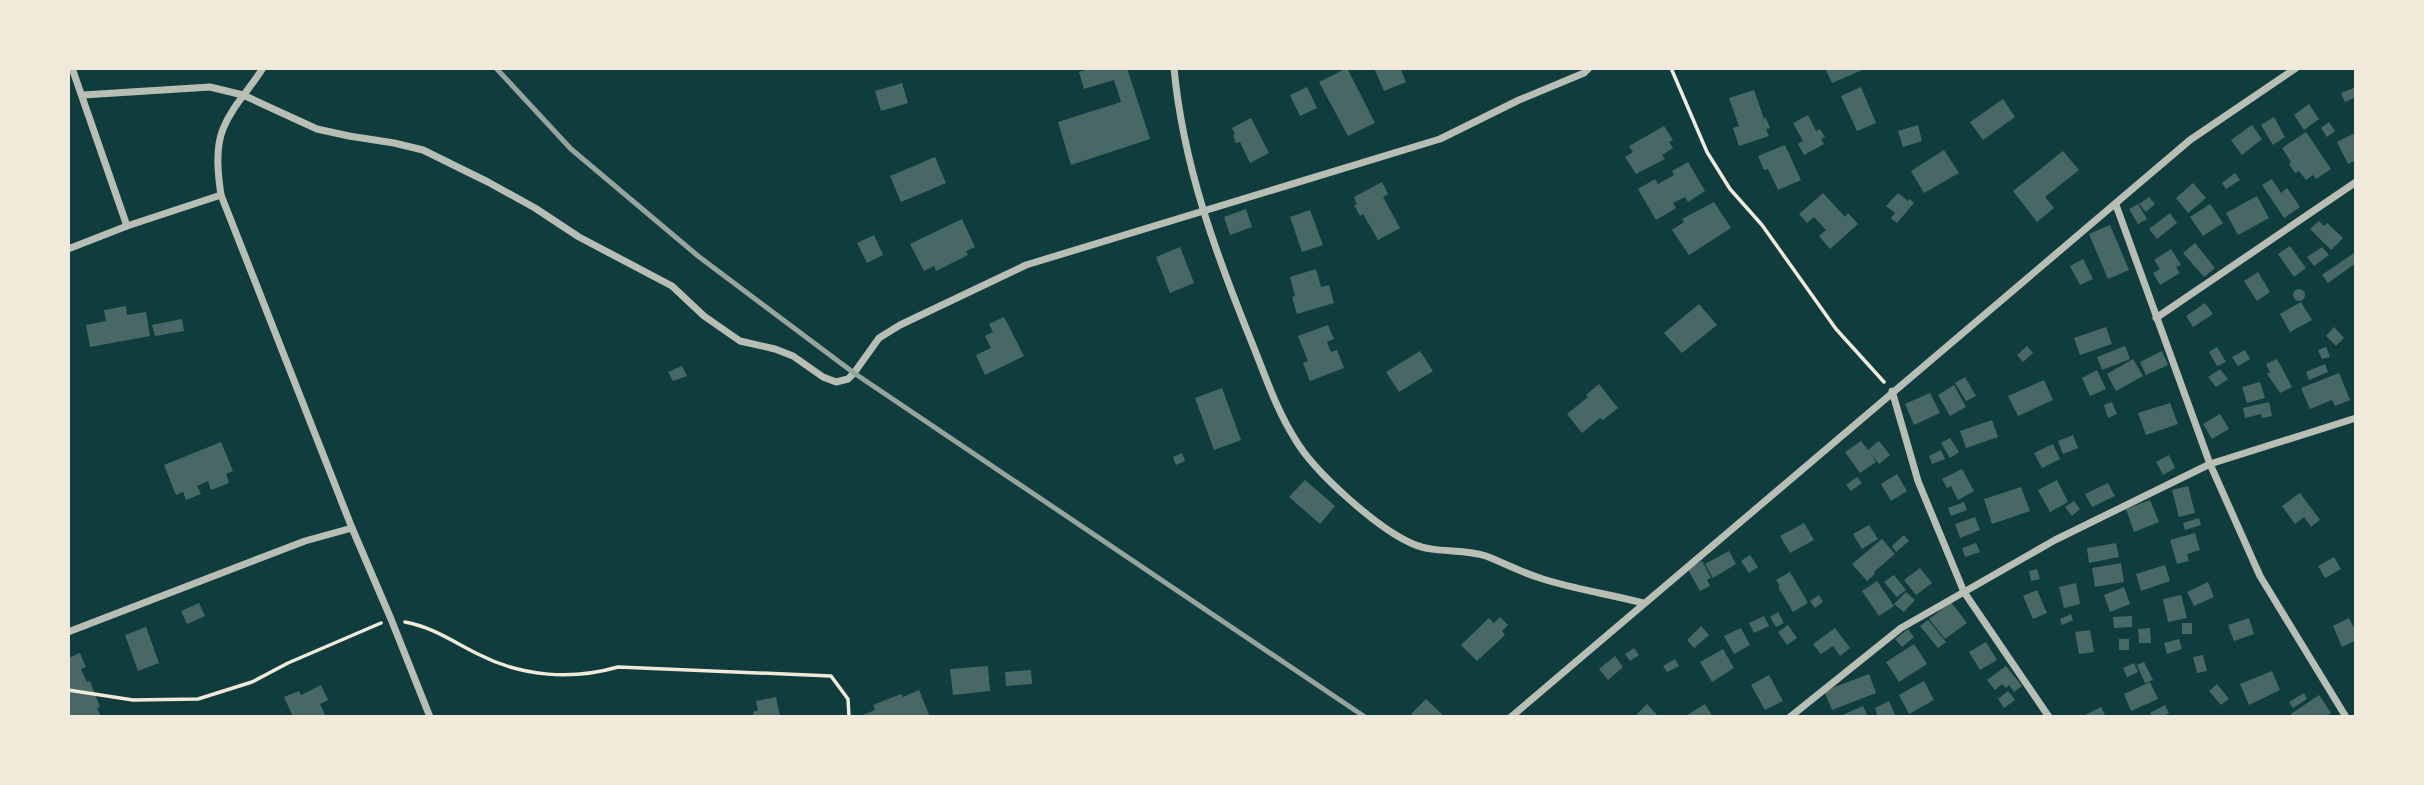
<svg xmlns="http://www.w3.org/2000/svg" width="2424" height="785" font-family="'Sofia Sans Condensed',sans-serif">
<rect width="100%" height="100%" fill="#0f3d3e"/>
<!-- building -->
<g fill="#486865">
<polygon points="1092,68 1127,68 1150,139 1071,165 1058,122 1121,102 1114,80 1084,89 1079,72"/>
<polygon points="1347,68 1375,123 1348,136 1319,82"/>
<polygon points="1374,68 1400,68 1406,82 1384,91"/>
<polygon points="1825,68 1867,68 1832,83"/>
<polygon points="902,83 908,103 881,111 875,91"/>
<polygon points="1307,87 1317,108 1300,116 1290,95"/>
<polygon points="1861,87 1876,123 1857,131 1841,96"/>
<polygon points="2356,87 2356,97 2345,102 2341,93"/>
<polygon points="1754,90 1764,119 1766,118 1770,128 1766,129 1769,136 1739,146 1733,128 1739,126 1729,98"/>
<polygon points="2003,99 2015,117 1983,140 1970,122"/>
<polygon points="2309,104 2319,119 2304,130 2294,115"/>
<polygon points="1808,115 1816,131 1820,129 1825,137 1821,139 1824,144 1804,155 1798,144 1803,141 1793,123"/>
<polygon points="2274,117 2285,137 2273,145 2261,125"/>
<polygon points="1251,118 1269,153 1250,163 1240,142 1236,143 1233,135 1235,134 1232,128"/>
<polygon points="2329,122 2335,131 2327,137 2321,128"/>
<polygon points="1918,125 1922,141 1903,147 1898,131"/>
<polygon points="2252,125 2262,139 2242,155 2231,140"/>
<polygon points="1664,126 1673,140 1669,142 1673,148 1662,155 1665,159 1636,174 1625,157 1633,152 1629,146"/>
<polygon points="2306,132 2331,169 2316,179 2313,175 2306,180 2299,171 2295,173 2289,164 2291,162 2282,148"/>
<polygon points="2353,134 2356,140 2356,160 2348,164 2337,142"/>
<polygon points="1785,145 1801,180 1778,190 1768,169 1764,170 1758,156"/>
<polygon points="1944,150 1959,173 1924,193 1911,171"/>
<polygon points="2063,151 2079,170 2045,197 2054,208 2037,222 2013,191"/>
<polygon points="935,157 946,183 901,202 890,176"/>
<polygon points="1688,162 1705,191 1688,202 1685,197 1673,203 1676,208 1656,220 1638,189 1655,179 1658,184 1674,175 1672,171"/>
<polygon points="2235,173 2240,180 2226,189 2222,183"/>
<polygon points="2272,179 2281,193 2287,188 2300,207 2284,218 2262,185"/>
<polygon points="1382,182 1388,194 1383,197 1400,228 1378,240 1363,214 1360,216 1354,205 1357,204 1354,197"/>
<polygon points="2193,183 2206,198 2188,213 2176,198"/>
<polygon points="1823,193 1845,217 1848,213 1858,224 1830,249 1819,236 1826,230 1814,217 1807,223 1799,214"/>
<polygon points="1898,193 1908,201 1910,199 1914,203 1897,223 1891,218 1895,213 1886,206"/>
<polygon points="2257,196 2269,218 2238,235 2226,213"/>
<polygon points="2149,197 2155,204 2146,212 2139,204"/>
<polygon points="1714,202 1731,228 1689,255 1672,230 1684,222 1682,219"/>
<polygon points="2138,204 2147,219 2138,224 2129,209"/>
<polygon points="2210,204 2223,223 2203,236 2190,217"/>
<polygon points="1246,209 1252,227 1230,235 1224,217"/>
<polygon points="1310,210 1323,245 1302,252 1290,217"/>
<polygon points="2170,213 2177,223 2157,239 2149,229"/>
<polygon points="962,219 975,247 966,251 968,255 936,271 934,266 924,271 910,244"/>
<polygon points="2319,221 2324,226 2327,223 2343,238 2331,250 2310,229"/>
<polygon points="2110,225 2129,270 2108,279 2089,234"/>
<polygon points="874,235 883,255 867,263 857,243"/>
<polygon points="2195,243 2215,268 2204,277 2183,253"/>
<polygon points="2290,246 2306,268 2294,277 2278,254"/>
<polygon points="1180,247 1194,283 1170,293 1156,257"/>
<polygon points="2322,247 2329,255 2314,266 2307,257"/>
<polygon points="2171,249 2181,265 2176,267 2180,273 2160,285 2153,273 2160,269 2154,260"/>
<polygon points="2354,253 2356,263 2328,283 2322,275"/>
<polygon points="2083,259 2093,279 2080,285 2070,266"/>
<polygon points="1316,269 1321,287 1329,285 1334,303 1297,314 1292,297 1295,296 1290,277"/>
<polygon points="2258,272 2270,292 2257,301 2244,281"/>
<circle cx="2299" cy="295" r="6"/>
<polygon points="2301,302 2312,320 2290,332 2280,314"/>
<polygon points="2205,303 2213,314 2193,327 2186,316"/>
<polygon points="1699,304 1717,325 1682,353 1664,333"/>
<polygon points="126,306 127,315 146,312 150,336 90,347 86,325 106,321 104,310"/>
<polygon points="1004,317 1024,356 985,375 976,355 991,348 985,336 993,332 989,324"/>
<polygon points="182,319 184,331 155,336 152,325"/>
<polygon points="1328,325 1334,339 1327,342 1331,352 1337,350 1344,368 1310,381 1303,363 1308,361 1298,336"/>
<polygon points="2106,327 2112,344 2080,355 2074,338"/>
<polygon points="2334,327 2344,338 2336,346 2326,336"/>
<polygon points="2027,346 2033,353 2023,362 2017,355"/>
<polygon points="2125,346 2130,359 2102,370 2097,357"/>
<polygon points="2217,347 2226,362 2217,366 2209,352"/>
<polygon points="2326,347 2330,357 2322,359 2318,350"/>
<polygon points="2245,350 2250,359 2238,366 2232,357"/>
<polygon points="1420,351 1433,371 1399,392 1386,372"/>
<polygon points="2162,351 2168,365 2146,375 2140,362"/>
<polygon points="2133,359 2143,376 2116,391 2107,374"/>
<polygon points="2277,359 2292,387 2280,393 2267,374 2270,372 2266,364"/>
<polygon points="2325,364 2328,372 2309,380 2306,372"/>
<polygon points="682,366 687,376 673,381 668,372"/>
<polygon points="2220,369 2228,379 2216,387 2208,377"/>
<polygon points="2097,370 2106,389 2090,396 2082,378"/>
<polygon points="2339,373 2350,400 2335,406 2332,400 2310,409 2301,388"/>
<polygon points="1965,377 1976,396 1966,401 1955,383"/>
<polygon points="2044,380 2053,400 2018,416 2008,396"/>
<polygon points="2260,382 2265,398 2247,403 2242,387"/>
<polygon points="1599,384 1618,408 1603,420 1600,418 1582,433 1567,414 1588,397 1586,395"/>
<polygon points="1954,385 1966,407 1950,416 1938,395"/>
<polygon points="1222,388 1241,440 1214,450 1195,398"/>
<polygon points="1930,393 1940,413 1914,425 1905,404"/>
<polygon points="2112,402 2117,414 2108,418 2104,405"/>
<polygon points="2269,402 2272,416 2262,418 2261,414 2245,418 2243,408"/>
<polygon points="2170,403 2178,424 2146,435 2138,413"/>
<polygon points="2220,414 2229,429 2212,439 2203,424"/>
<polygon points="1992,420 1998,437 1966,448 1960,431"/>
<polygon points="2073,435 2078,448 2063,454 2058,441"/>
<polygon points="1950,438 1959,452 1950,458 1941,443"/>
<polygon points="1861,441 1868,450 1879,441 1890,455 1879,464 1870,452 1876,462 1860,473 1845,452"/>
<polygon points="221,442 233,471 226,474 229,483 211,490 208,481 197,486 201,494 186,500 183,492 176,495 164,465"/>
<polygon points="2053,444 2060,459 2042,468 2034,453"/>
<polygon points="1941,450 1945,459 1932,464 1929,456"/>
<polygon points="1182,453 1185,461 1176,465 1173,457"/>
<polygon points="2169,455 2175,468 2163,475 2156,462"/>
<polygon points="1962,469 1974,491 1958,500 1951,486 1947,488 1942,479"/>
<polygon points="1897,474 1907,491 1891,501 1881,484"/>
<polygon points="1857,477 1862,483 1851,491 1846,485"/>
<polygon points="1305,480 1335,506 1320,524 1289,497"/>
<polygon points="2057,480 2068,502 2050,512 2038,490"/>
<polygon points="2108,483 2115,496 2092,507 2085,494"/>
<polygon points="2188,486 2195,513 2179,517 2172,490"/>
<polygon points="2021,487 2030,511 1992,524 1984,499"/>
<polygon points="2300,493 2320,520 2311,527 2304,517 2295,524 2282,506"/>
<polygon points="2150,500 2159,522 2134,532 2126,509"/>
<polygon points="2074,501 2080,509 2072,516 2065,507"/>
<polygon points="1964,502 1967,510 1951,516 1948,508"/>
<polygon points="1975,517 1980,530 1960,538 1955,524"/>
<polygon points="2199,518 2201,525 2185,530 2183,523"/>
<polygon points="1804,523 1814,540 1790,553 1780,536"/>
<polygon points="1869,525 1878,539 1862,549 1853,534"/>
<polygon points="2195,533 2200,550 2187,554 2189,561 2177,564 2170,540"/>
<polygon points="1904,535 1909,541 1896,552 1892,546"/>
<polygon points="1882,539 1895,554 1874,572 1875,574 1867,581 1852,564"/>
<polygon points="1976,543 1980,552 1965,557 1962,548"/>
<polygon points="2116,543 2119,557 2089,563 2087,548"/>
<polygon points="1729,551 1736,564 1713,578 1705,564"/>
<polygon points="1750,555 1758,567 1749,573 1741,561"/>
<polygon points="2334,557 2341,569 2325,578 2318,566"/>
<polygon points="1702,561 1711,578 1707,580 1710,586 1700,591 1687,568"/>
<polygon points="2121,563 2124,582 2095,587 2092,568"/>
<polygon points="2165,565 2170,581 2141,591 2136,574"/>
<polygon points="1920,568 1932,583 1916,595 1904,580"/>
<polygon points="2037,569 2040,579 2031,581 2029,571"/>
<polygon points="1790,572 1808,603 1793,612 1778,587 1780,586 1776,580"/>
<polygon points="1894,575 1906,590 1897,597 1884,582"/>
<polygon points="1877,581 1894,606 1879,616 1862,591"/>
<polygon points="2208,582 2214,597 2194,606 2187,592"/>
<polygon points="2076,583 2080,604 2064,608 2059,587"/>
<polygon points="2124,587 2130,604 2110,612 2104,595"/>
<polygon points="2037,590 2047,613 2033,619 2023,596"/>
<polygon points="1906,592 1915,600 1904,612 1894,604"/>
<polygon points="1819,595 1823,602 1815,608 1810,601"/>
<polygon points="2181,595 2187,618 2168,622 2163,599"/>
<polygon points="1951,602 1967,623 1945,639 1929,619"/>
<polygon points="199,603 205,616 187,624 181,611"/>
<polygon points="1778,612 1784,623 1776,627 1770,617"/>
<polygon points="2071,614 2073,620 2062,625 2060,619"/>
<polygon points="1764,616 1769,626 1754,633 1749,623"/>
<polygon points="2132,616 2132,627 2114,628 2113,617"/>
<polygon points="1500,617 1508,625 1502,631 1505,635 1477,661 1461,645 1489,618 1494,623"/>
<polygon points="2249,618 2254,634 2234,641 2228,625"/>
<polygon points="2349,618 2356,632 2356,640 2342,647 2333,626"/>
<polygon points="1928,620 1946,642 1938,648 1920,626"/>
<rect x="2182" y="623" width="10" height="11"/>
<polygon points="1788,625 1797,638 1787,645 1778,632"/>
<polygon points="1701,626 1709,635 1694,648 1687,640"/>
<polygon points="146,627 159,663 138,671 125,635"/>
<polygon points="1741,628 1750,645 1734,654 1724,636"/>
<polygon points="1835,628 1850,648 1840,656 1833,646 1821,654 1813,644"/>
<polygon points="2150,628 2151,643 2139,643 2138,629"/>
<polygon points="1908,629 1914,637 1902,647 1895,639"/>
<polygon points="2090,630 2094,652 2079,654 2075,632"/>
<rect x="2119" y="639" width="10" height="11"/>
<polygon points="2179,639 2182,649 2167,654 2164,643"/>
<polygon points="1986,642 1997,660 1980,670 1969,652"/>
<polygon points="1914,644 1927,664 1899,682 1886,662"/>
<polygon points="1634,648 1639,655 1630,661 1625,654"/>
<polygon points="1723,649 1734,668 1712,682 1700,662"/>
<polygon points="80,653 86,667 81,669 87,682 90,681 100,707 97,708 101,717 68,717 68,658"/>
<polygon points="2203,655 2207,671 2197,673 2193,657"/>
<polygon points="1615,656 1623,667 1608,680 1599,669"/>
<polygon points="1675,659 1679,666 1667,672 1663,666"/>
<polygon points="2144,662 2153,680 2145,683 2137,665"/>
<polygon points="2134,663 2138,672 2127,677 2123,668"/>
<polygon points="988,666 990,691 953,695 950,669"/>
<polygon points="2006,666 2022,686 2014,692 2009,685 2006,688 2002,684 1995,690 1987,680"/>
<polygon points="1031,670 1032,684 1006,686 1005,672"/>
<polygon points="2272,671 2280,690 2249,705 2240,684"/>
<polygon points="1869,674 1876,693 1832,710 1824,691"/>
<polygon points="1769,675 1783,701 1765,710 1751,685"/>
<polygon points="1924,681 1934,700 1909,714 1899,695"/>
<polygon points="2150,682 2158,699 2131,711 2124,694"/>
<polygon points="2217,684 2229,699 2221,705 2209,691"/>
<polygon points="321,685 328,700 320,704 326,717 293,717 284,697 299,691 301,695"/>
<polygon points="919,690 930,717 858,717 875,710 873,705 901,694 903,697"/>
<polygon points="2008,691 2015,700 2004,708 1998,699"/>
<polygon points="2304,693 2307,699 2293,708 2289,702"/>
<polygon points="2319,695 2331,713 2326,717 2292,717 2291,714"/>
<polygon points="776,697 780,717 754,717 753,712 758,710 756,701"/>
<polygon points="1426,699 1445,717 1414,717 1411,714"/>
<polygon points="1889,701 1896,717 1878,717 1875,708"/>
<polygon points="1647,704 1659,717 1634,717"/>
<polygon points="1705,704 1713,717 1684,717"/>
<polygon points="2165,705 2169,713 2161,717 2152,717 2150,713"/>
<polygon points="1863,706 1868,717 1838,717"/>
<polygon points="2101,707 2106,717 2081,717"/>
</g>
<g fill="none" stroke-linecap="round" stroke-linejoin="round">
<!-- path -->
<g stroke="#f1e9da" stroke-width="3.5">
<polyline points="1671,68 1707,152 1730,189 1762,225 1836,329 1884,382"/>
<path d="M 405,622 C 433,627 455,643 480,655 C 523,677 573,680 618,667 L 831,676 L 848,699 L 849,717"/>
<polyline points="68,690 133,700 198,699 252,682 288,663 381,623"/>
</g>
<!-- minor -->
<g stroke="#b8beb3" stroke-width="7">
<polyline points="72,68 127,226"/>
<path d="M 263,68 C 250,89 232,106 223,129 C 215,149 218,175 221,195 L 352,528 L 391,619 L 430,717"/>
<path d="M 1174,68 C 1183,165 1216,254 1252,343 C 1265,375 1276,409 1295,439 C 1314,472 1378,529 1413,544 C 1436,554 1463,548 1486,556 C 1504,563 1521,572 1540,578 C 1573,589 1609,594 1643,603"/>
<polyline points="83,95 210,87 243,95 317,129 349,136 394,143 423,150 488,182 535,208 579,237 672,286 704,316 740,341 775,349 793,356 823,377 836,382 848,379 854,373 879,338 900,325 1026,265 1440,139 1519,100 1584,73 1589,68"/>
<polyline points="2116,205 2210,464 2260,576 2346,717"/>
<polyline points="68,249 127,226 221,195"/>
<polyline points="2156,318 2356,182"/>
<polyline points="1892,391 1918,481 1964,592 2049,717"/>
<polyline points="68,632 305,541 352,528"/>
<polyline points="1511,717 2190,140 2296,68"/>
<polyline points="1790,717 1901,628 2055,540 2210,464 2356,418"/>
</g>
<!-- rail -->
<polyline stroke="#97a49c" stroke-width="5" points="496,68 571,149 698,256 854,373 1365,717"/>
</g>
<!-- border -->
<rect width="2424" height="785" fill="none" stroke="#f1e9da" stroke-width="140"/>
</svg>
